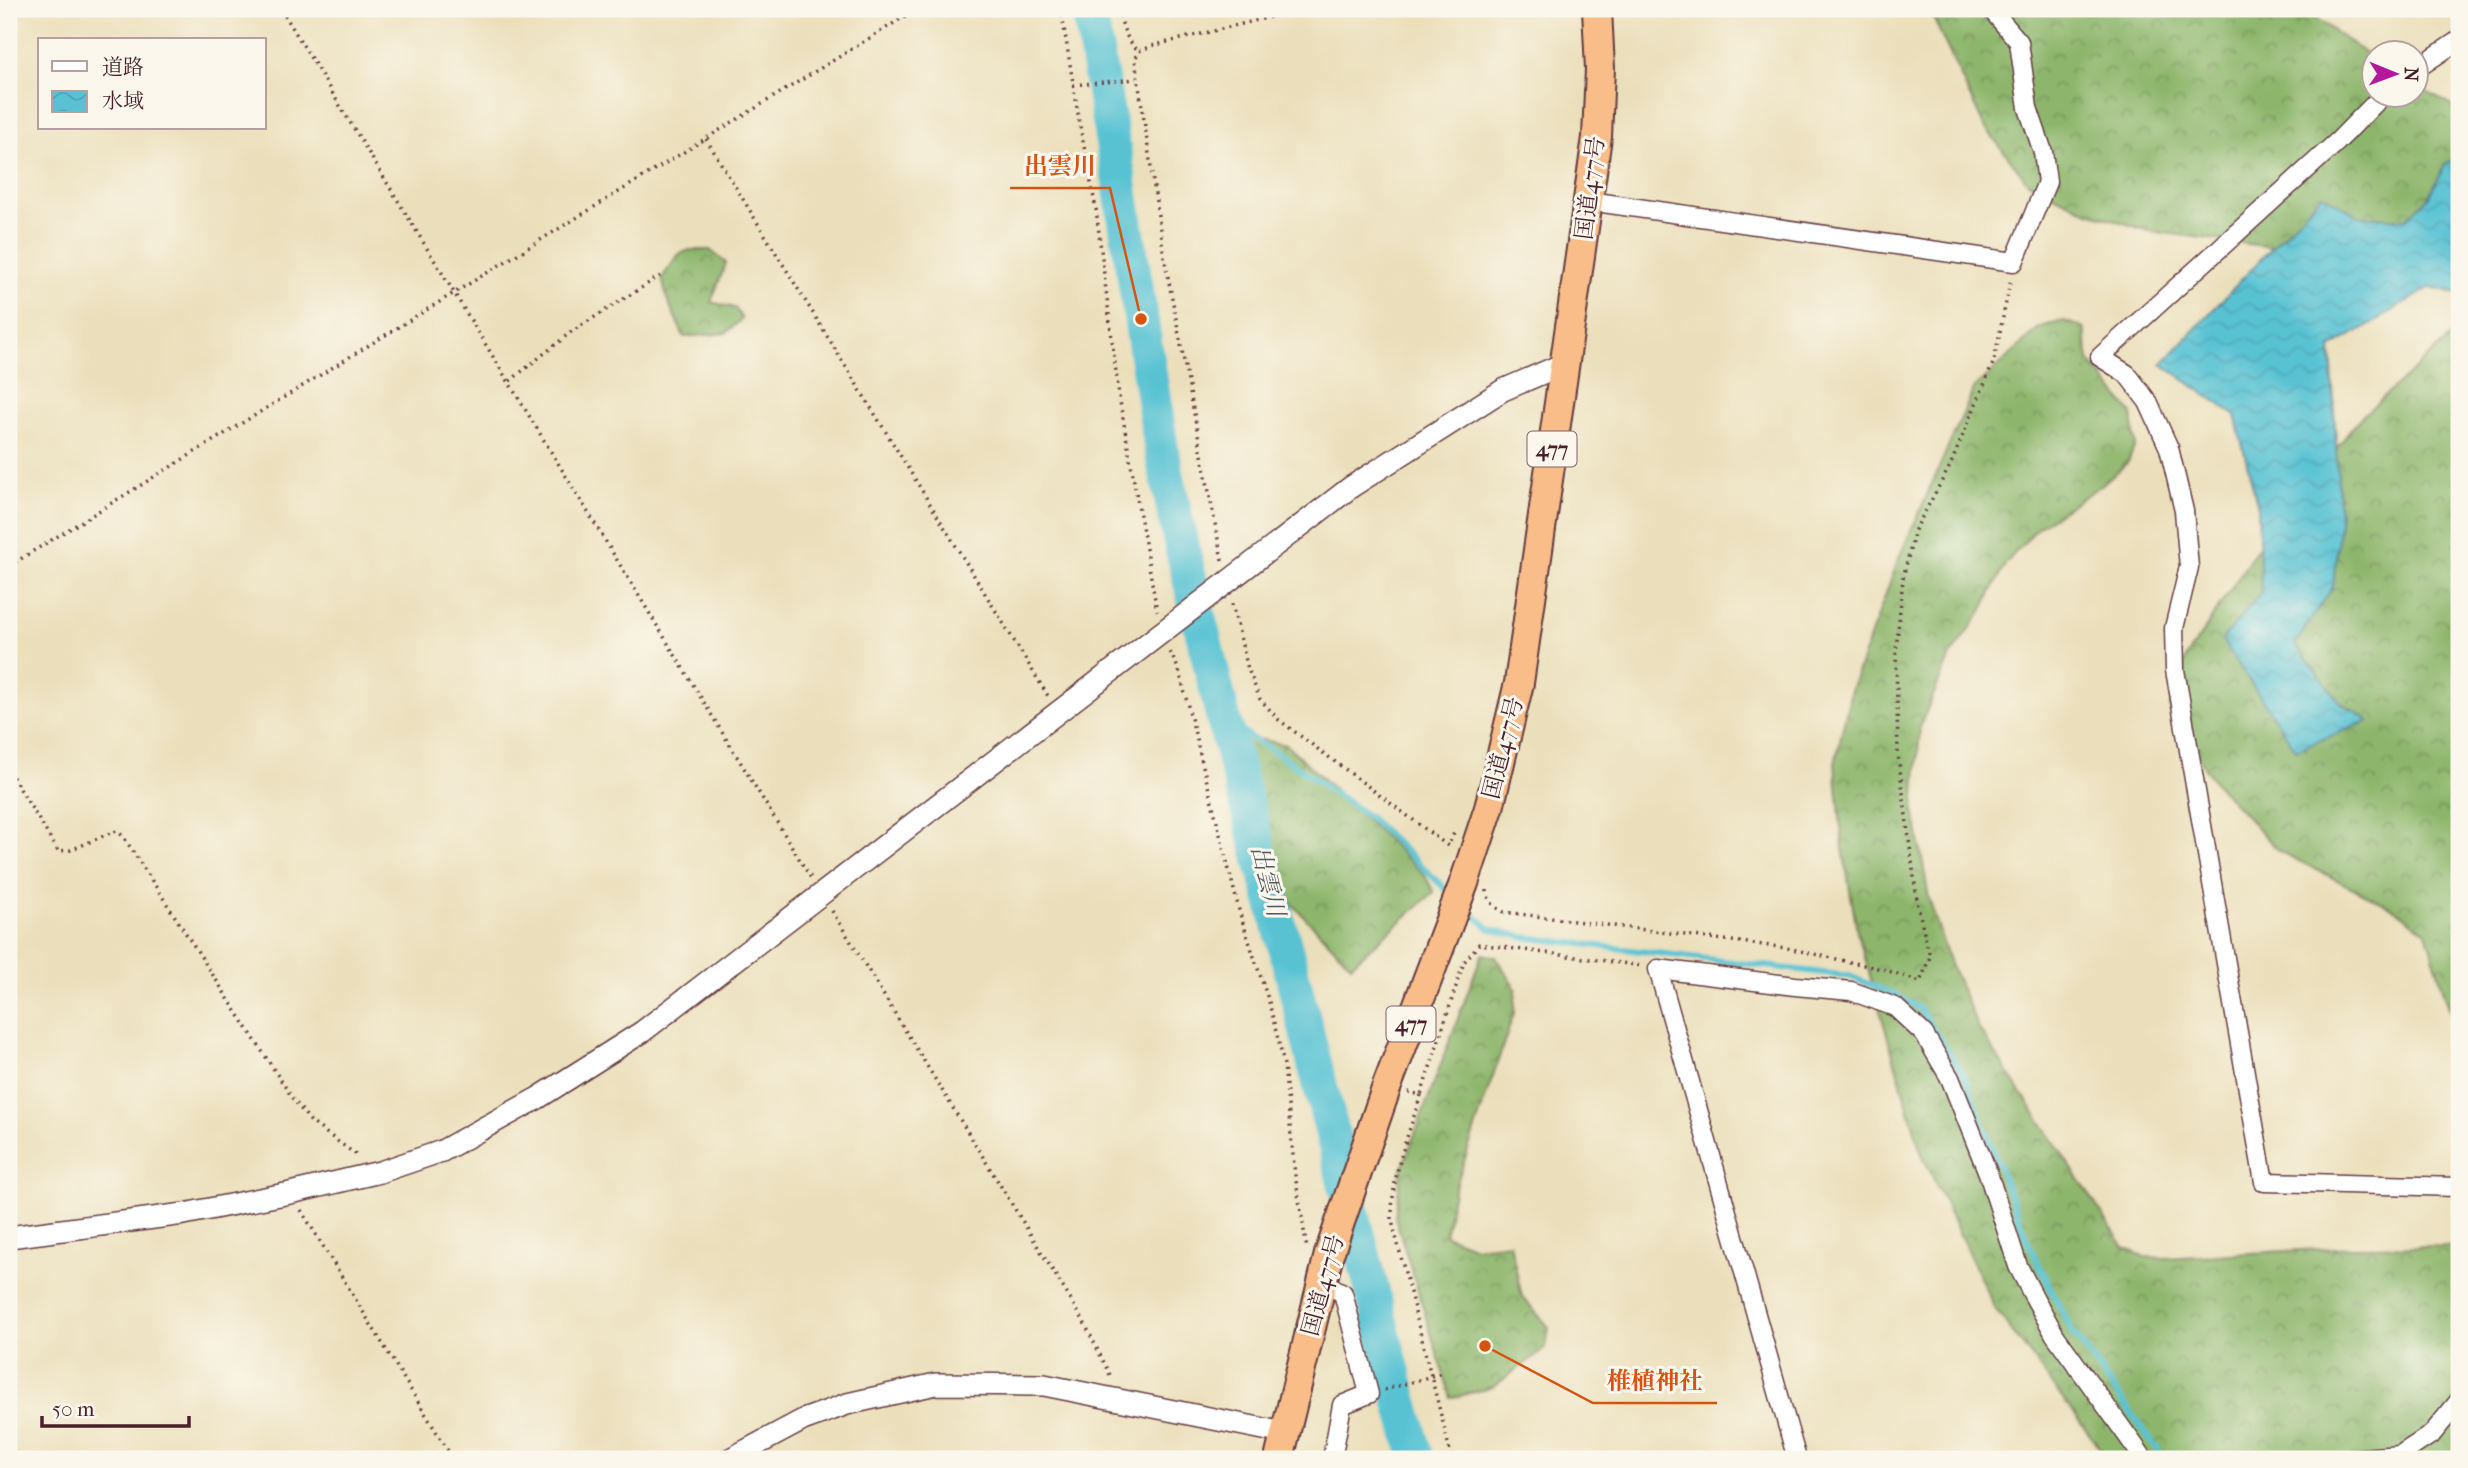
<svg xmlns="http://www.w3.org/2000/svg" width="2468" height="1468" font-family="'IM FELL French Canon','Noto Serif JP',serif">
<defs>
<pattern id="forest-crowns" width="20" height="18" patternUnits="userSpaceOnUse" patternTransform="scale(1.75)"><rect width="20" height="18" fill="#8db66c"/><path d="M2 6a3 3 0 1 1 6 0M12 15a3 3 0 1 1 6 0" fill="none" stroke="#759359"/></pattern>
<pattern id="water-waves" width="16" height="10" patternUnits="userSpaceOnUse" patternTransform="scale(1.75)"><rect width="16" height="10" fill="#58c2d3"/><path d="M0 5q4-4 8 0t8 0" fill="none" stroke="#4ea6b5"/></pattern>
</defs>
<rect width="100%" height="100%" fill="#fbf7ec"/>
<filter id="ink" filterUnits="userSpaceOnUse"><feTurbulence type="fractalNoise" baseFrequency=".0143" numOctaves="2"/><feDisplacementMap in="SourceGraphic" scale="14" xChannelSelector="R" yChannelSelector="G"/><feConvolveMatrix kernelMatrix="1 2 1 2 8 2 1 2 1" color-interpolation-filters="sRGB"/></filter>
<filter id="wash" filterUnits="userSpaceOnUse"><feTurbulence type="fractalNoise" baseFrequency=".00686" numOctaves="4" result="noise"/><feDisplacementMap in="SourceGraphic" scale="28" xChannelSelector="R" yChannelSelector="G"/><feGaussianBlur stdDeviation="1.57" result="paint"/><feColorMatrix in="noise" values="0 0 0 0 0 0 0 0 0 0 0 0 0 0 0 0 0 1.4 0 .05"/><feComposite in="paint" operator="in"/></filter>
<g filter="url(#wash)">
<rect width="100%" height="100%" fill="#ebdfbb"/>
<!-- forest -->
<g fill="url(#forest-crowns)" stroke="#6c6a4c" stroke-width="2">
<polygon points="1929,9 2303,9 2373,59 2374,94 2416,94 2416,86 2459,110 2459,267 2279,248 2149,231 2086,211 2028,182 1984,126"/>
<polygon points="690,250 710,250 726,263 711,302 735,308 742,319 726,333 684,337 667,299 662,278 679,254"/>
<polygon points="2064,321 2084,328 2089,360 2132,414 2135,445 2128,462 2107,481 2038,527 2006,563 1981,613 1950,656 1920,726 1914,810 1929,899 1950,964 1979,1029 2124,1247 2144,1257 2165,1258 2353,1247 2459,1246 2459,1459 2108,1459 1994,1307 1921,1152 1857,931 1843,849 1835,764 1851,690 1898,560 1974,389 2040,327"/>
<polygon points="2459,323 2459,1041 2426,932 2395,909 2279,851 2213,781 2179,725 2170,707 2186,658 2252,556 2360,418 2448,339"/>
<polygon points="1243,736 1287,745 1424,874 1434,892 1351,965 1292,904 1277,866"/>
<polygon points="1482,954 1496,957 1516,989 1514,1013 1454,1191 1445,1235 1475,1247 1510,1243 1522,1297 1549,1327 1546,1348 1493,1387 1451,1398 1395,1217 1401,1171"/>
</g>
<!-- water -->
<polygon fill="url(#water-waves)" stroke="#51707f" stroke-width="2" points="2459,158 2459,294 2431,287 2331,348 2340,522 2333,587 2295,644 2339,701 2369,721 2296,750 2222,640 2261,593 2258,507 2235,415 2162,364 2322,194 2359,216 2406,219 2428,198 2446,163"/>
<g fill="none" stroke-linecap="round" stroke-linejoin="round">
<!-- stream -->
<g stroke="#58c2d3" stroke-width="6">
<polyline points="1224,721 1277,753 1369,817 1452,895"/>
<polyline points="1463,905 1490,929 1524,937 1849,976 1894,994 1920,1009 1964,1075 2030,1247 2072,1331 2164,1459"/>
</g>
<!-- river -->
<polyline stroke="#58c2d3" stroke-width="35" points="1089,9 1119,179 1161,447 1180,539 1224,721 1281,931 1385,1341 1417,1459"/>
</g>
</g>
<g filter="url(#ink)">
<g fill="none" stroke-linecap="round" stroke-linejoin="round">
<!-- minor casing -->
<g stroke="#623c41" stroke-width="21">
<g id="minor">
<polyline points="2416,69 2459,40"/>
<polyline points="2384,94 2337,142 2100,357 2127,374 2148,402 2169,448 2184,511 2189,567 2174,628 2175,670 2264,1182 2459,1187"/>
<polyline points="1589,201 2014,262 2047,182 2043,152 2028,108 2019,42 1991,9"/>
<polyline points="1322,1282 1343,1293 1369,1394 1342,1405 1332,1459"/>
<polyline points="1797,1459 1658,969 1795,986 1851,991 1895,1007 1924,1034 1950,1078 1988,1173 2018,1266 2033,1295 2055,1335 2144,1459"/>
<polyline points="2350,1459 2400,1455 2432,1434 2459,1401"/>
</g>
</g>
<!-- tertiary casing -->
<g stroke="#623c41" stroke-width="24">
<g id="tertiary">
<polyline points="9,1237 184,1214 290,1193 380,1172 442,1151 538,1098 642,1032 1351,487 1503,390 1566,363"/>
<polyline points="730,1459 803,1420 847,1404 936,1384 1044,1385 1284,1433"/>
</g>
</g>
<!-- trunk casing -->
<g stroke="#623c41" stroke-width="32">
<polyline id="trunk" points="1279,1459 1329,1254 1387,1086 1464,883 1489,808 1519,683 1597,137 1600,69 1597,9"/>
</g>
<!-- path -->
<g stroke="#623c41" stroke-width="3.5" stroke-dasharray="2 5" stroke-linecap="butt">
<polyline points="281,9 811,878"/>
<polyline points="1061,9 1080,126 1096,209 1119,396 1157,611"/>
<path d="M 1119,9 C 1122,26 1125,39 1139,51"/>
<polyline points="1073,85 1136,79"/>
<polyline points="706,139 1048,696"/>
<polyline points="510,381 571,332 660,276"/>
<polyline points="1222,560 1164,256 1135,59 1139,51 1152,46 1303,9"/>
<polyline points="9,566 917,9"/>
<polyline points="1232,604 1248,669 1260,699 1279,720 1448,846 1454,833"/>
<polyline points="1170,652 1179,670 1240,914 1269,1002 1284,1065 1295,1175 1307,1249"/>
<polyline points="9,771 58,851 71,850 110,833 117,831 123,836 293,1099 311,1122 358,1156"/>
<path d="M 1487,890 C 1487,901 1495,907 1504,912 L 1787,948 L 1886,970 L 1920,982 L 1930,957 L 1918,907 L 1898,755 L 1896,651 L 1903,578 L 1915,530 L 1950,466 L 1994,361 L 2011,278"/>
<polyline points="832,911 1083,1320 1112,1379"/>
<polyline points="1408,1092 1421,1095 1464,962 1479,944 1643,966"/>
<path d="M 1421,1095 C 1407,1139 1391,1175 1392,1221 L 1452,1459"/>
<polyline points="301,1210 453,1459"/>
<polyline points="1384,1390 1442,1373"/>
</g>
<!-- minor -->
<use href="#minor" stroke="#fff" stroke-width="18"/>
<!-- tertiary -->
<use href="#tertiary" stroke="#fff" stroke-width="21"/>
<!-- trunk -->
<use href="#trunk" stroke="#f8bd89" stroke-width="28"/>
</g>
</g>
<g text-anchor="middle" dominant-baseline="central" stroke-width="6" stroke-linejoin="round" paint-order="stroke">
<!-- shield labels -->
<g fill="#fbf7ec" stroke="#7f6065" stroke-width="2">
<rect x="1527.5" y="431.5" width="49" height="35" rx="5"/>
<rect x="1386.5" y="1006.5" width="49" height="35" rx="5"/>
</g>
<g font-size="21" font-weight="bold" fill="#4a1f2b">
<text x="1552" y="449">477</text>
<text x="1411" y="1024">477</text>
</g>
<!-- street labels -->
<g font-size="23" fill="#4a1f2b" stroke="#fbf7ec">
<text transform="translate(1590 188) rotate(-83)">国道477号</text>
<text transform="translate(1503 748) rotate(-76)">国道477号</text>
<text transform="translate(1323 1285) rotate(-75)">国道477号</text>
</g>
<!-- water labels -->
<g font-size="24" font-style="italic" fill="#4f5866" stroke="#fbf7ec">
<text transform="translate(1268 881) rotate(76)">出雲川</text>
</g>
</g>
<!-- callouts -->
<path fill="none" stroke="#d8530f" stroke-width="2.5" d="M1141 319L1110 188H1010M1485 1346L1593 1403H1717"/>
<g fill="#d8530f" stroke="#fbf7ec" stroke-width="2.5">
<circle cx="1141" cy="319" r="7"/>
<circle cx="1485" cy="1346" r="7"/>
</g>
<g font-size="24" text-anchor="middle" font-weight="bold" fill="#d8530f" stroke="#fbf7ec" stroke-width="6" stroke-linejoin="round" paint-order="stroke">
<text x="1060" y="174">出雲川</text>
<text x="1655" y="1389">椎植神社</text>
</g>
<!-- margin -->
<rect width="2468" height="1468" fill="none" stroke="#fbf7ec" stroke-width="35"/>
<!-- legend -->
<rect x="38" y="38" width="228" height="91" fill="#fbf7ec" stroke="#b4a19f" stroke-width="2"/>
<rect x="52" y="61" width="35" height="10" fill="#ffffff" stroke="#b4a19f" stroke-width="2"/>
<text x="102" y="74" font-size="21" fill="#4a1f2b">道路</text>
<rect x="52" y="91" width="35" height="21" fill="url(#water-waves)" stroke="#b4a19f" stroke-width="2"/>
<text x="102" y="108" font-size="21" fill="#4a1f2b">水域</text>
<!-- north arrow -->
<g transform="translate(2395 74) rotate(91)"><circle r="33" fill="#fbf7ec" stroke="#b4a19f" stroke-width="2"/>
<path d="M0-5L12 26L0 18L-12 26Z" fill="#b5179e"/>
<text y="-10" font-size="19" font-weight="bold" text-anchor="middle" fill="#4a1f2b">N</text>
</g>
<!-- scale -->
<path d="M42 1416v10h147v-10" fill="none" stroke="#4a1f2b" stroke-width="3.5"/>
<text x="52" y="1416" font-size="21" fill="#4a1f2b" stroke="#fbf7ec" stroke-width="5" paint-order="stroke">50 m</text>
</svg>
